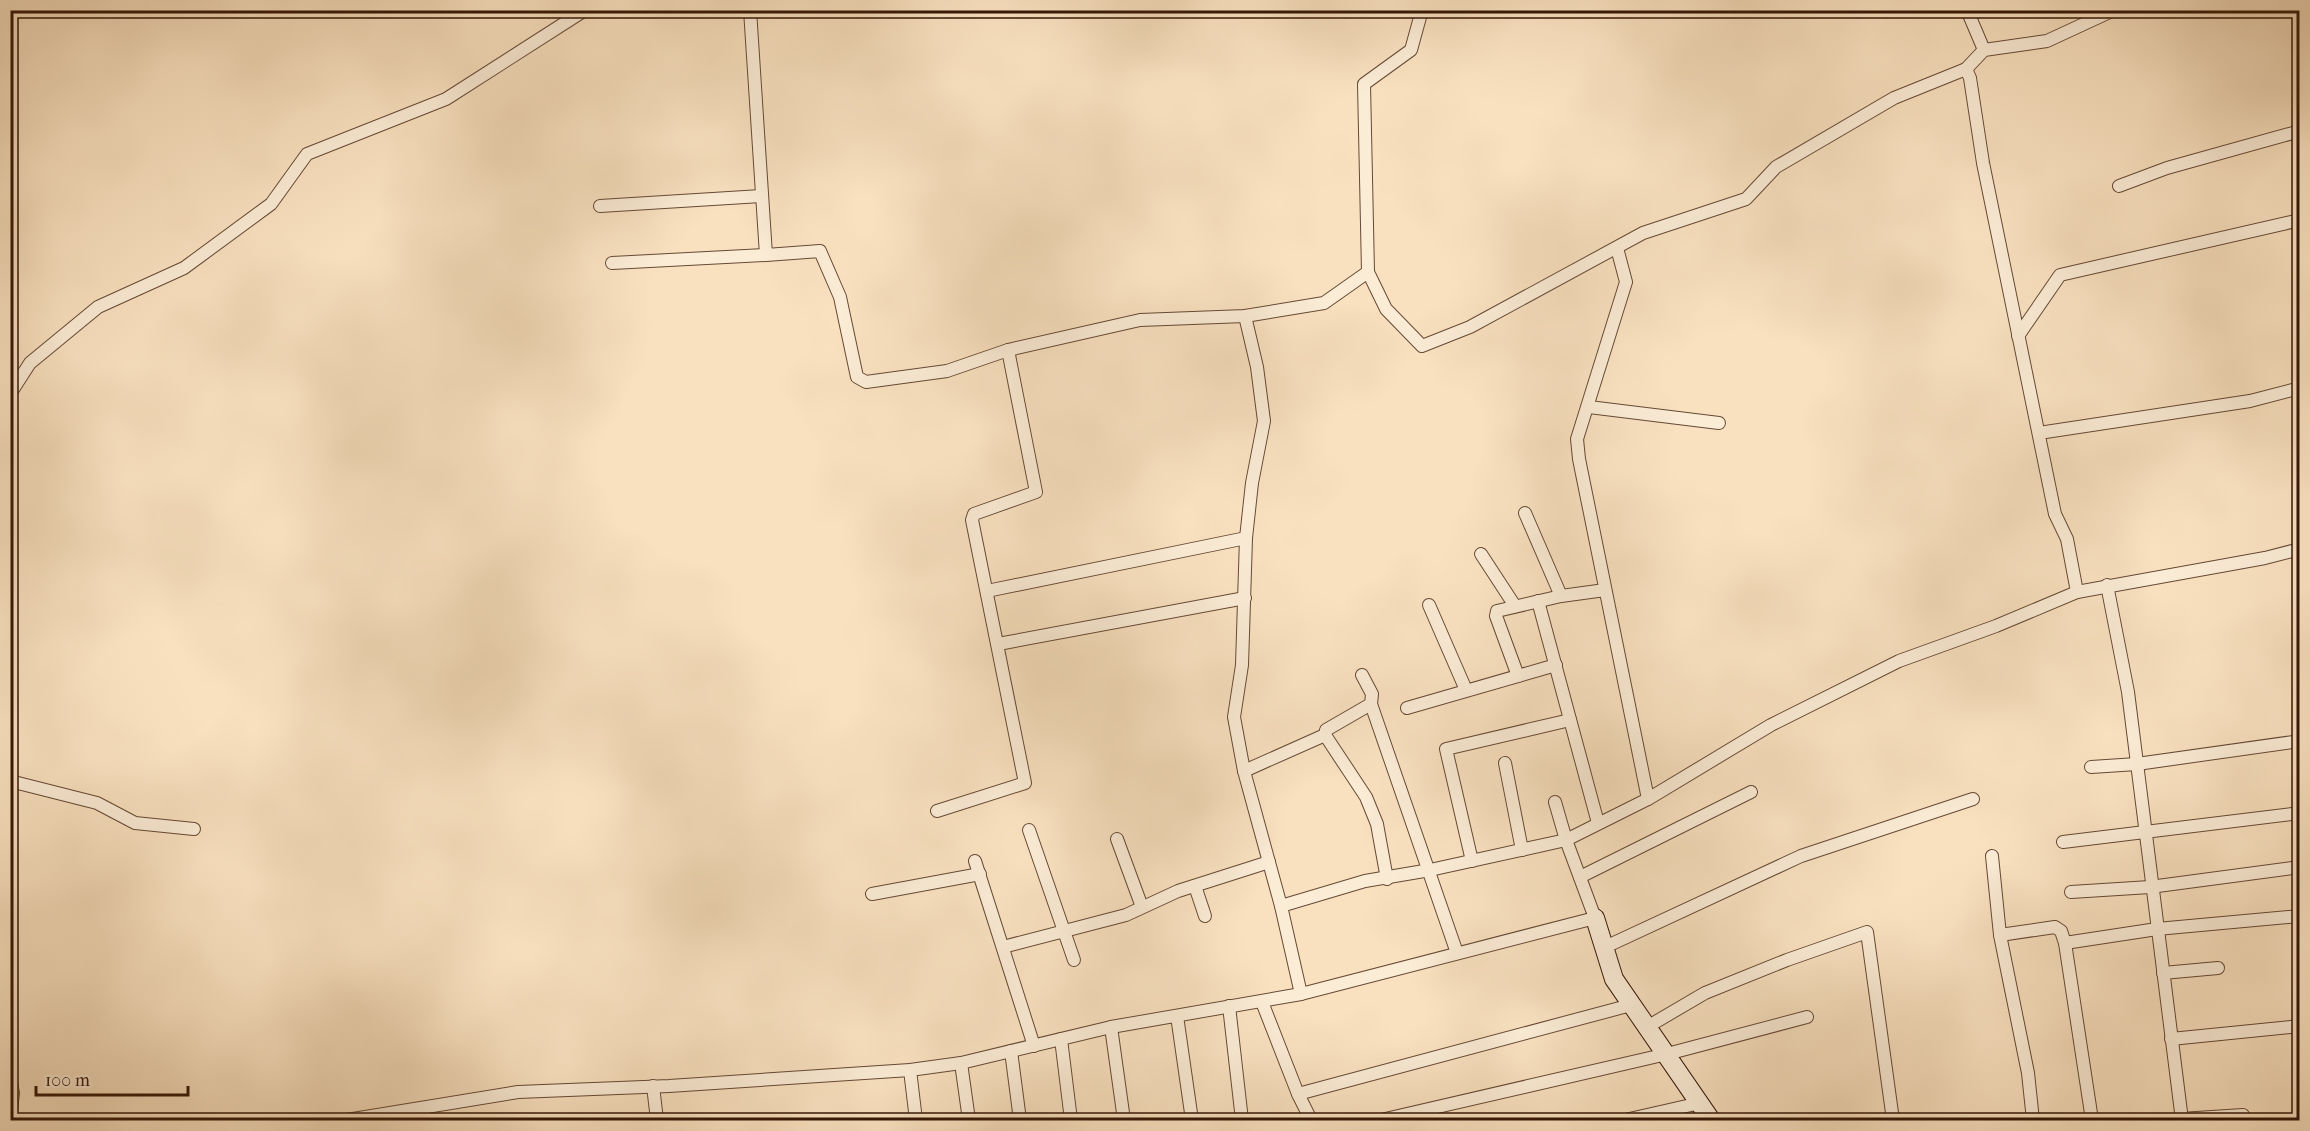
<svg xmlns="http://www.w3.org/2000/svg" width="2310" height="1131" font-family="'IM FELL French Canon',serif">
<rect width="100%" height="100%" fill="#f9e1c0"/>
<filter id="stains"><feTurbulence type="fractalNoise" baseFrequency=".00333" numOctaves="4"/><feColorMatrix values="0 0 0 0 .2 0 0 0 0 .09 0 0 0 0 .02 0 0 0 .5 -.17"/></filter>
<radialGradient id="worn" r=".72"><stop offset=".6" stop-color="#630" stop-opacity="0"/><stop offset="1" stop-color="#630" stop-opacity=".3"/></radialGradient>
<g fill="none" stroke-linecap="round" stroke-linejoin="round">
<!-- street casing -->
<g stroke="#664934" stroke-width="14">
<g id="street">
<polyline points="750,10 766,255 820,251 840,297 857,377 866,382 947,371 1008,350 1140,320 1245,316 1324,303 1368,272"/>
<polyline points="1422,10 1411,50 1364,84 1368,272 1386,309 1422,346 1470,327 1643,233 1746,199 1776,167 1894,98 1966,69 1984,50 2047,41 2114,10"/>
<polyline points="1967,10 1984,50"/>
<polyline points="1966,69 1970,78 1983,163 2055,514 2067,539 2077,592"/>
<polyline points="2119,186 2167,168 2300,131"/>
<polyline points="600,206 761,196"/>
<polyline points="1617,248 1626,282 1577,439 1579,459 1648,799"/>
<polyline points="612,263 766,255"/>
<polyline points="1245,316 1257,367 1264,421 1252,483 1246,538 1242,665 1234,717 1244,771 1281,906 1301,994"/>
<polyline points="2018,336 2060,275 2300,220"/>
<polyline points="10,394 30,363 98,307 184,268 271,204 307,154 446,99 585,10"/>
<polyline points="1589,407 1719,423"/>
<polyline points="2039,433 2250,401 2300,388"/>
<polyline points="1525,513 1561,596"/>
<polyline points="1481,554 1515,606"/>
<polyline points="2107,585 2128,692 2182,1120"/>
<polyline points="987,591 1246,538"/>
<polyline points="1538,601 1598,823"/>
<polyline points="1429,605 1466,690"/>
<polyline points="998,644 1245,598"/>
<polyline points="1518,676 1496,616 1497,611 1561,596 1605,590"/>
<polyline points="1371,704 1457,953"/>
<polyline points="1407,708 1556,665"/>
<polyline points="1325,735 1366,797 1377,824 1387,879"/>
<polyline points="1505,763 1522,850"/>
<polyline points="2091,767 2137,764 2300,741"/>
<polyline points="1244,771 1325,735 1326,730 1371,704 1372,694 1362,675"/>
<polyline points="10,781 97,803 135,823 194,829"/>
<polyline points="937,811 1025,783 972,520 974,514 1036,492 1008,350"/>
<polyline points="1029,830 1074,960"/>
<polyline points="1117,839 1142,907"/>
<polyline points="2063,842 2300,813"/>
<polyline points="1992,856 2000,935 2028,1073 2033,1120"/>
<polyline points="975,861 1034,1046"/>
<polyline points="1472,861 1446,749 1570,720"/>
<polyline points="1580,877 1751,792"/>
<polyline points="1195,886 1205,916"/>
<polyline points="2071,892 2150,887 2300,867"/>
<polyline points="872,894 980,874"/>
<polyline points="1281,906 1365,881 1430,870 1566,840 1648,799 1771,725 1899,661 1996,626 2077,592 2265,558 2300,549"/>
<polyline points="2000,935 2055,927 2061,931 2065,943 2092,1120"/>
<polyline points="2065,943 2157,929 2300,916"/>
<polyline points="1003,947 1126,915 1178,891 1269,862"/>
<polyline points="1603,948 1801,856 1973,799"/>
<polyline points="2163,973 2218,968"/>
<polyline points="1262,1002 1298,1094 1311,1120"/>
<polyline points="1229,1006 1242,1120"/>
<polyline points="1177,1016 1192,1120"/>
<polyline points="1111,1027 1124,1120"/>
<polyline points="1647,1027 1705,993 1787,960 1867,932 1893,1120"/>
<polyline points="1061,1039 1071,1120"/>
<polyline points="2171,1039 2300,1026"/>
<polyline points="1011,1051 1020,1120"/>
<polyline points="961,1063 969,1120"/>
<polyline points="910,1070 916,1120"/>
<polyline points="10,1078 13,1093 10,1119"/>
<polyline points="653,1086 657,1120"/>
<polyline points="1298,1094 1631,1005"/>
<polyline points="2181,1119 2243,1115"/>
<polyline points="347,1120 518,1092 669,1086 910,1070 961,1063 1111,1027 1301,994 1595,918 1566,840 1555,802"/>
<polyline points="1381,1120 1667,1054 1807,1017"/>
<polyline points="1625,1120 1700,1103"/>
</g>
</g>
<!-- secondary casing -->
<g stroke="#351606" stroke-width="20">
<polyline id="secondary" points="1595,918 1614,979 1711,1120"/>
</g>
<!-- street -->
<use href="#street" stroke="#fbecd6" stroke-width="12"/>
<!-- secondary -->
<use href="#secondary" stroke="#fbecd6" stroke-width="18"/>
</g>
<!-- margin -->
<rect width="2310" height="1131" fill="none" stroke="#f9e1c0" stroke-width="36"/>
<rect x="12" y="12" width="2286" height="1107" fill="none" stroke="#351606" stroke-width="3"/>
<rect x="18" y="18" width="2274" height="1095" fill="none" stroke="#351606" stroke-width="1.5"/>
<!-- scale -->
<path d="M36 1086v9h152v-9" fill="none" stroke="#351606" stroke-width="3"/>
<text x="45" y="1086" font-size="18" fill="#351606" stroke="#fbecd6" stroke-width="4.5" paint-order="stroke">100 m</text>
<rect width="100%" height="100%" filter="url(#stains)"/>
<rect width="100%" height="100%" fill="url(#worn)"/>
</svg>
